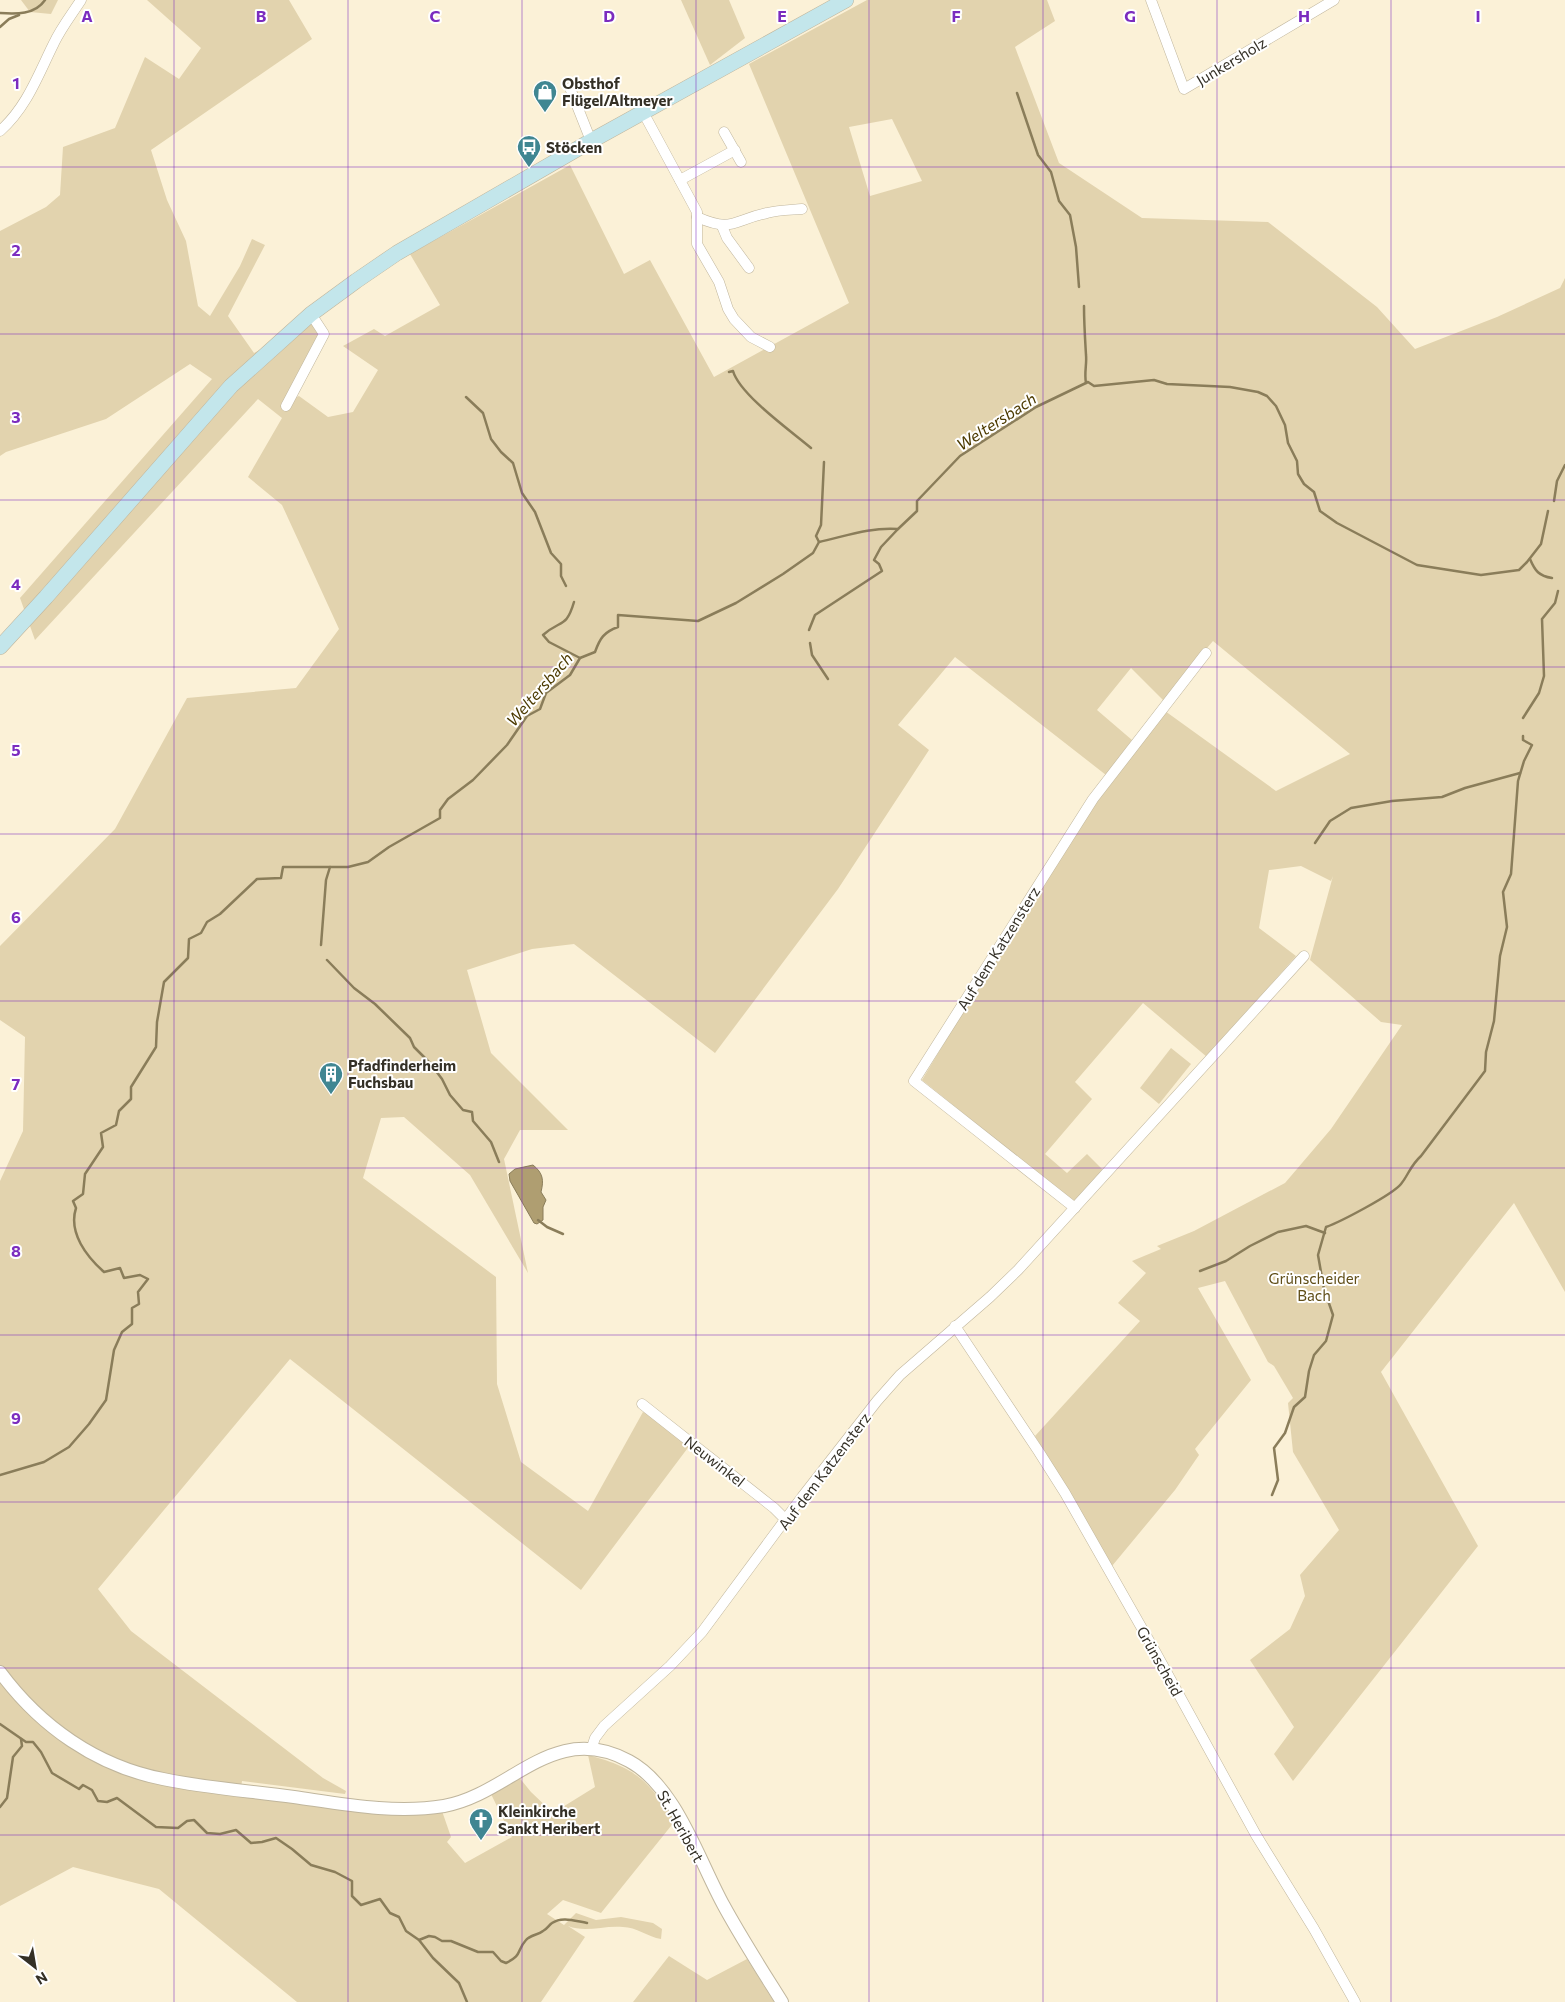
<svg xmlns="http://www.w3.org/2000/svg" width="1565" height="2002" font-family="Commissioner,sans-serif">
<rect width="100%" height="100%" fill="#fbf1d7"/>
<!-- green -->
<g fill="#e2d3ae" fill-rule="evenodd">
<polygon points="21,0 58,0 51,14 30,12"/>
<path d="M 147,0 L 289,0 L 312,39 L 151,150 L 167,200 L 186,241 L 198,306 L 210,316 L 240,266 L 252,239 L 265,245 L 228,316 L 254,353 L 311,323 L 322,335 L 289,400 L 299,396 L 328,417 L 353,412 L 378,370 L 343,346 L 374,329 L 385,336 L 440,305 L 410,254 L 570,165 L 624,274 L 650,260 L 714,377 L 849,303 L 749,64 L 867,0 L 1047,0 L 1055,21 L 1015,47 L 1059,163 L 1142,218 L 1268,222 L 1377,307 L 1415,349 L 1497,317 L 1560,288 L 1565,278 L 1565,1292 L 1514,1203 L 1381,1372 L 1478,1546 L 1293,1781 L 1274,1754 L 1294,1727 L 1250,1660 L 1290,1629 L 1305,1596 L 1300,1575 L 1339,1530 L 1293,1452 L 1288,1403 L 1293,1398 L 1274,1366 L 1268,1362 L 1225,1281 L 1198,1288 L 1251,1380 L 1195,1449 L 1199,1455 L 1175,1490 L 1112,1566 L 1035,1436 L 1140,1321 L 1118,1303 L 1146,1273 L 1132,1261 L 1161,1249 L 1157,1246 L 1194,1231 L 1285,1183 L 1331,1129 L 1402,1025 L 1381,1022 L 1310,960 L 1333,876 L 1331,881 L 1301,866 L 1269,870 L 1259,928 L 1296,956 L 1207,1057 L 1143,1003 L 1075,1082 L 1092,1099 L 1045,1154 L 1067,1173 L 1087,1154 L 1104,1171 L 1075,1203 L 922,1080 L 970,1000 L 1100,797 L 1165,711 L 1276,791 L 1350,754 L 1213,641 L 1163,700 L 1131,668 L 1097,710 L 1132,740 L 1106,775 L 955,657 L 898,725 L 929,750 L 838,889 L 715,1053 L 574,944 L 532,949 L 467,970 L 491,1053 L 568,1130 L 520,1130 L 504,1159 L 528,1273 L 470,1175 L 404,1117 L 381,1118 L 363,1178 L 496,1277 L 497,1384 L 521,1462 L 588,1511 L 643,1412 L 654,1417 L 690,1445 L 581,1590 L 290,1359 L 98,1589 L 131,1631 L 323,1778 L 346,1791 L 345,1794 L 242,1781 L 240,1794 L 442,1811 L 451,1837 L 447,1842 L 465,1863 L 512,1837 L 491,1794 L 518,1776 L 531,1792 L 553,1813 L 595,1787 L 588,1755 C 637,1768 647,1780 675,1821 L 601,1913 L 563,1900 L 547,1914 L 564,1925 L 576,1913 L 596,1920 L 621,1917 L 653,1923 L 662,1929 L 661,1939 C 648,1937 636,1927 623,1927 C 604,1925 586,1933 568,1926 L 585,1937 L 541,2002 L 297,2002 L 159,1889 L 73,1867 L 0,1906 L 0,1181 L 23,1131 L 25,1037 L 0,1020 L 0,946 L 115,829 L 187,698 L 296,688 L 339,629 L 282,505 L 248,477 L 282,418 L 258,399 L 35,640 L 20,598 L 212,379 L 190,364 L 106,419 L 6,452 L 0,456 L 0,231 L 46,207 L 60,195 L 63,147 L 115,128 L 145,57 L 179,79 L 201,48 ZM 892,119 L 922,181 L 870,196 L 849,127 Z"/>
<polygon points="681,0 729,0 745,38 710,65"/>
<polygon points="1171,1048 1191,1064 1159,1104 1140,1088"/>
<polygon points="669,1956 707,1980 747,1959 774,2002 633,2002"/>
</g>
<!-- water -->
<path fill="#af9e71" stroke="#8a7d5a" d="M 533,1165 C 543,1173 544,1180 541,1192 L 546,1200 L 543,1207 L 543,1220 L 537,1224 L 534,1223 L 510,1181 L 509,1174 L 515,1169 Z"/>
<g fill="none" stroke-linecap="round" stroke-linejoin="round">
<!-- stream -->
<g stroke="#8a7d5a" stroke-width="2.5">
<path d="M 0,13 C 16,14 35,15 45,0"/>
<polyline points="0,27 9,19 19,15"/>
<polyline points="1017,93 1038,155 1051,172 1059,201 1070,215 1076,247 1079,287"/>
<path d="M 1084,306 C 1084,323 1085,338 1086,355 C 1087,364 1084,373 1086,383"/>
<path d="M 729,372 L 733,371 C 740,395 791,431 811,448"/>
<polyline points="466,397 483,413 491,439 501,452 513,463 522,493 535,512 551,553 561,564 561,576 566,586"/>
<polyline points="1554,501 1557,481 1565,465"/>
<polyline points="819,542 816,536 821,525 824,462"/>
<path d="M 1530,559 C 1535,571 1539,576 1552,578"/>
<path d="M 574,602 C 566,629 561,619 543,635 L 549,642 L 580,658"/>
<polyline points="809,630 815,615 882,571 879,564 874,560 881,547 898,529"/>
<polyline points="810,643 812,655 828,679"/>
<polyline points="1523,718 1539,693 1544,676 1542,619 1555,603 1558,591"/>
<polyline points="1315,843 1330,821 1351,808 1392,801 1442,797 1465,788 1520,773"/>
<polyline points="321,945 326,880 330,867"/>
<polyline points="327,960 354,988 375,1004 410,1038 414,1047 430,1063 442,1079 450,1095 463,1110 472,1112 473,1121 491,1142 499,1162"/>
<polyline points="538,1220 547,1227 563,1234"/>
<polyline points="1200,1271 1226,1261 1250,1246 1278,1232 1306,1226 1325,1233"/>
<path d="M 0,1475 L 44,1462 L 69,1447 L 89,1424 L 106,1400 L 114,1350 L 122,1332 L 132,1324 L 132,1308 L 139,1304 L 138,1292 L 148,1279 L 140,1275 L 124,1278 L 120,1268 L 104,1272 C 87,1257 68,1233 76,1208 L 73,1201 L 83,1194 L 85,1174 L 103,1147 L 101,1133 L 116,1125 L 119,1111 L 131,1099 L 131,1087 L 156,1047 L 157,1022 L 164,982 L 188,958 L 189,939 L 201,933 L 207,922 L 220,914 L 257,879 L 281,878 L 283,867 L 348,867 L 368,862 L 389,847 L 440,818 L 440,810 L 448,799 L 473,780 L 507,745 L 527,716 L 540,709 L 546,693 L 570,675 L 580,658 L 595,652 C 600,638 604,632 618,627 L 618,615 L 698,621 L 736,603 L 783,574 L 813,553 L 819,542 C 846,536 870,527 898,529 L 917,511 L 917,501 L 960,456 L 1036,407 L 1088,382 L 1094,386 L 1154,380 L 1167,384 L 1230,387 L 1258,392 L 1267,396 L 1276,406 L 1285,425 L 1288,443 L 1297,461 L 1298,474 L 1304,484 L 1314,492 L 1320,511 L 1337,523 L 1417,565 L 1481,575 L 1519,570 L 1527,562 L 1541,544 L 1548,511"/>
<path d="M 1272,1495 L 1278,1480 L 1274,1448 L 1285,1433 L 1294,1407 L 1305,1397 L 1309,1371 L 1314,1355 L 1326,1341 L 1333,1315 L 1324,1289 L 1318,1255 L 1326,1227 C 1340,1222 1392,1195 1401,1184 C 1409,1174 1410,1166 1421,1156 L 1485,1071 L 1486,1052 L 1494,1021 L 1500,956 L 1507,927 L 1503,892 L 1511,874 L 1518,781 L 1524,761 L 1532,745 L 1523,740 L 1523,736"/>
<polyline points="0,1724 26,1742 33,1742 41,1752 52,1773 79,1789 83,1785 92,1790 98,1801 107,1802 117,1798 156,1827 178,1828 187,1821 194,1820 207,1833 220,1834 236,1830 251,1843 262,1842 276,1838 292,1849 311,1865 335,1872 352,1881 352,1896 361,1905 380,1899 390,1913 399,1917 406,1931 419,1940 433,1958 459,1983 467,2002"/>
<polyline points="0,1807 7,1798 13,1757 22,1746 21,1739"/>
<path d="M 419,1940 L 429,1936 L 435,1937 L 442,1941 L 451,1941 L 478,1952 L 493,1952 L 501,1961 L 506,1963 C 523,1955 516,1951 526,1940 C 530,1935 538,1935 543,1931 C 547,1929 549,1925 552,1923 C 562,1916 575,1921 587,1923"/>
</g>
<!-- minor casing -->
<g stroke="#c0b69d" stroke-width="11">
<g id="minor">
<polyline points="1151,0 1184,89 1334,0"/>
<polyline points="570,88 591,141"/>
<polyline points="643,112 697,212 697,244 719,282 728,309 734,319 751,337 770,347"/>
<path d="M 0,131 C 27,107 38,75 54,43 C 61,28 72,14 81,0"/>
<polyline points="724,132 741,162"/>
<polyline points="680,180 735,150"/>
<path d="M 697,217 C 733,233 733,220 767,213 C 778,210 790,210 802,209"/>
<polyline points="722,226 727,238 749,268"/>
<polyline points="286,406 324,334 311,314"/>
<polyline points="1075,1208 914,1081 1093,799 1206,653"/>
<polyline points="955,1326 1039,1452 1065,1493 1156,1653 1256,1835 1314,1929 1355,2002"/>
<polyline points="642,1404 774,1508 786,1520"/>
<polyline points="591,1750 595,1738 604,1726 670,1666 702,1632 802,1497 877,1401 900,1375 990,1297 1018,1270 1304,956"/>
</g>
</g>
<!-- tertiary casing -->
<g stroke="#c0b69d" stroke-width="14">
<path id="tertiary" d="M 0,1672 C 40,1726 96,1766 163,1779 C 206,1788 250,1791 294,1797 C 343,1804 394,1814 444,1806 C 511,1794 553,1720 629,1761 C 676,1786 699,1861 724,1906 C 742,1939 762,1970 782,2002"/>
</g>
<!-- secondary casing -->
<g stroke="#c0b69d" stroke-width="16">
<polyline id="secondary" points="0,647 46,597 231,386 311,314 356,281 397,253 591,141 846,0"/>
</g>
<!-- minor -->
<use href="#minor" stroke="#fff" stroke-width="10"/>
<!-- tertiary -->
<use href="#tertiary" stroke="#fff" stroke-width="12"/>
<!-- secondary -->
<use href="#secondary" stroke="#c3e6eb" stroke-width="15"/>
</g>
<!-- grid -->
<path fill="none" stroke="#7b2cbf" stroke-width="1" stroke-opacity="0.55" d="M 174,0 L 174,2002M 348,0 L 348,2002M 522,0 L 522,2002M 696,0 L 696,2002M 869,0 L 869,2002M 1043,0 L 1043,2002M 1217,0 L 1217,2002M 1391,0 L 1391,2002M 0,167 L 1565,167M 0,334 L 1565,334M 0,500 L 1565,500M 0,667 L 1565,667M 0,834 L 1565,834M 0,1001 L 1565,1001M 0,1168 L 1565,1168M 0,1335 L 1565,1335M 0,1502 L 1565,1502M 0,1668 L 1565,1668M 0,1835 L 1565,1835"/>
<!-- icons -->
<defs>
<g id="shop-pin" transform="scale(1.25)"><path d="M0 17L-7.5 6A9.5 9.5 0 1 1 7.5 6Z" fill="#408692" stroke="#fff"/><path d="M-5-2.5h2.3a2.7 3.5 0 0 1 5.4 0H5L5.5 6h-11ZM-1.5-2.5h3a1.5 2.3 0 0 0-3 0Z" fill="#fff"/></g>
<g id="bus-pin" transform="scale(1.25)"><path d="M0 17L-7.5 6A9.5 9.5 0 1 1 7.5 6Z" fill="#408692" stroke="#fff"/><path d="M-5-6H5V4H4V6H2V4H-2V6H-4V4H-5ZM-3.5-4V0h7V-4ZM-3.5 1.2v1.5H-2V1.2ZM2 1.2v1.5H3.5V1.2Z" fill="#fff"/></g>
<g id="building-pin" transform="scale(1.25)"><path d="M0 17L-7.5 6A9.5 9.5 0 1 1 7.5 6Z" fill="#408692" stroke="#fff"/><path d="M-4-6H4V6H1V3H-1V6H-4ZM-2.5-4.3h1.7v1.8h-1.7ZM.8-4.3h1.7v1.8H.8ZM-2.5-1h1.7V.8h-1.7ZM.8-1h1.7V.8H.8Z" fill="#fff"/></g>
<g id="church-pin" transform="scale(1.25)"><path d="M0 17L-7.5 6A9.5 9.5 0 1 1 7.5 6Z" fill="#408692" stroke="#fff"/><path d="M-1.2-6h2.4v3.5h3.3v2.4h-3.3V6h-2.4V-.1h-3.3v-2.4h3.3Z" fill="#fff"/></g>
</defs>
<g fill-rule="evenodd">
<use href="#shop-pin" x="545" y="92"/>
<use href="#bus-pin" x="529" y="147"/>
<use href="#building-pin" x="331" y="1074"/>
<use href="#church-pin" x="481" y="1820"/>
</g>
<g text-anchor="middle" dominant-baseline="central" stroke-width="4" stroke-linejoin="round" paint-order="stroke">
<!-- street labels -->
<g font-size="15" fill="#343026" stroke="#fff">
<text transform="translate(1231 61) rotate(-31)">Junkersholz</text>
<text transform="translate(998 948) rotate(-58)">Auf dem Katzensterz</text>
<text transform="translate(715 1461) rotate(38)">Neuwinkel</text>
<text transform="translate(824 1471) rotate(-53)">Auf dem Katzensterz</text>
<text transform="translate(1160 1661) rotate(61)">Grünscheid</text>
<text transform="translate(681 1826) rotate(61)">St. Heribert</text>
</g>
<!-- poi labels -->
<g font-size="15" font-weight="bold" fill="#343026" stroke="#fff" text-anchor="start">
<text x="562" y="83">Obsthof<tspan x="562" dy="17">Flügel/Altmeyer</tspan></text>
<text x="546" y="147">Stöcken</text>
<text x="348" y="1065">Pfadfinderheim<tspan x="348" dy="17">Fuchsbau</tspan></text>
<text x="498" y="1811">Kleinkirche<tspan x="498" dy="17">Sankt Heribert</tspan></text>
</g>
<!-- park labels -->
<g font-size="15" fill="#604e18" stroke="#fff">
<text x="1314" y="1278">Grünscheider<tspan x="1314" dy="17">Bach</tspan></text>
</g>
<!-- water labels -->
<g font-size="16" font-style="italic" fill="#4c3a00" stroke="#fff">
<text transform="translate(996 421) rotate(-33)">Weltersbach</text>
<text transform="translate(539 689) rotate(-49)">Weltersbach</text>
</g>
</g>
<g font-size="16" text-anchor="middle" font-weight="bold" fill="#7b2cbf" stroke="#fff" stroke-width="4" stroke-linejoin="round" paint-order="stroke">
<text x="87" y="22">A</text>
<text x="261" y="22">B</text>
<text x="435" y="22">C</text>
<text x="609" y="22">D</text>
<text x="782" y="22">E</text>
<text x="956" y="22">F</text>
<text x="1130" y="22">G</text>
<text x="1304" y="22">H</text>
<text x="1478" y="22">I</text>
<text x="16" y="89">1</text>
<text x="16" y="256">2</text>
<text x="16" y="423">3</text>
<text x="16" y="590">4</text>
<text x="16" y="756">5</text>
<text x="16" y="923">6</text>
<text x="16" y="1090">7</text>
<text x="16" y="1257">8</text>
<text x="16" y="1424">9</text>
</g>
<!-- north arrow -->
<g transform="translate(35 1967) rotate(149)" stroke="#ffffff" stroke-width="4" paint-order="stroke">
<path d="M0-4L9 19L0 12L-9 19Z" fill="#343026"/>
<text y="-8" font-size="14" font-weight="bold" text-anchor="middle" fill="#343026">N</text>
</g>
</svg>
